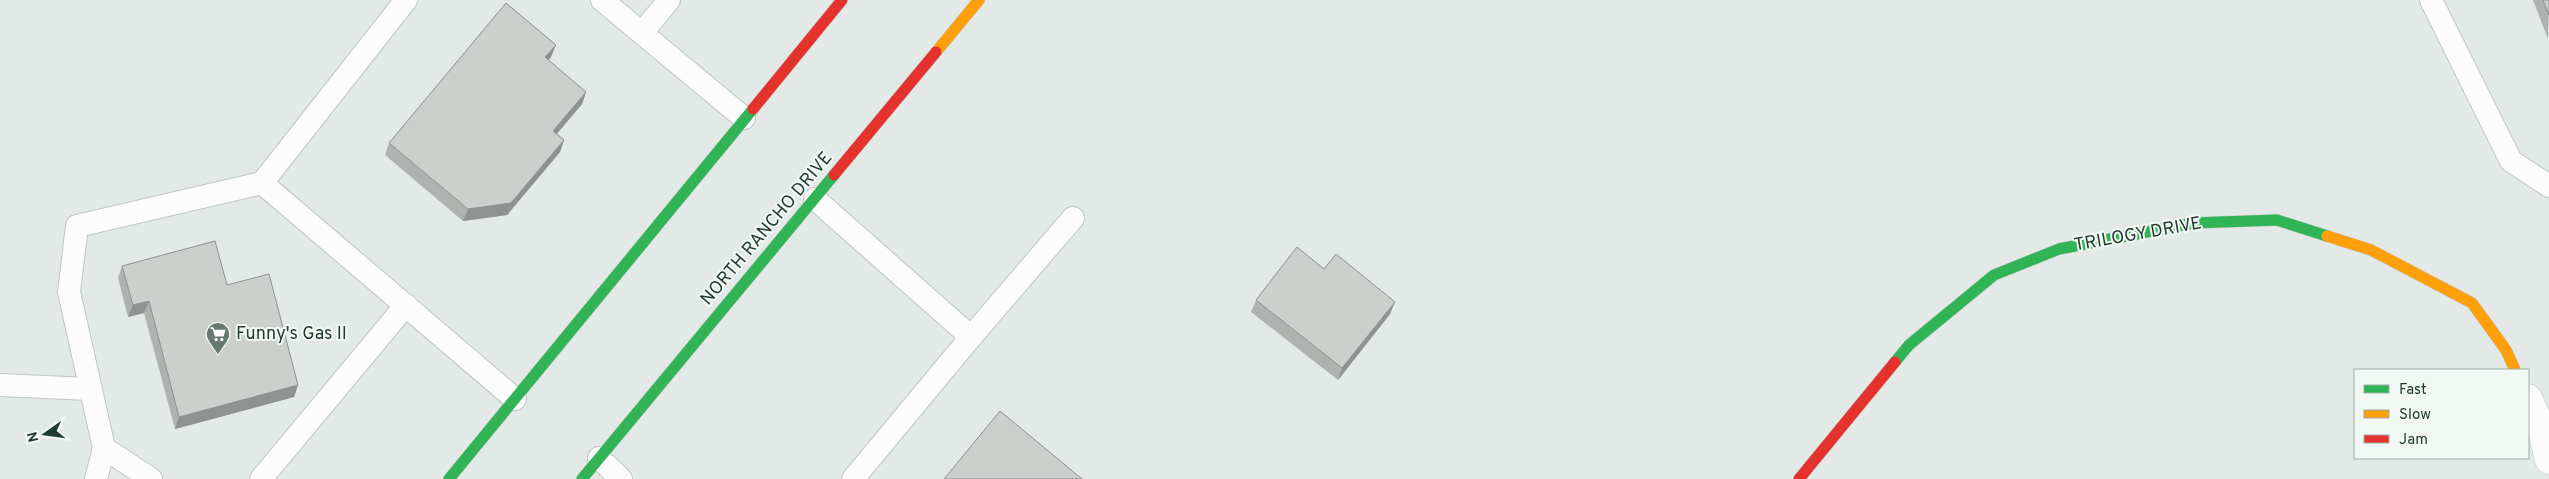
<svg xmlns="http://www.w3.org/2000/svg" width="2549" height="479" font-family="Overpass,sans-serif">
<rect width="100%" height="100%" fill="#e3e9e6"/>
<g fill="none" stroke-linecap="round" stroke-linejoin="round">
<!-- lane casing -->
<g stroke="#c0c6c3" stroke-width="24">
<g id="lane">
<polyline points="406,0 262,183 515,399"/>
<polyline points="602,0 744,118"/>
<polyline points="2431,0 2511,161 2549,186"/>
<polyline points="642,33 669,0"/>
<polyline points="815,199 971,337 853,479"/>
<polyline points="971,337 1073,218"/>
<polyline points="0,385 90,389"/>
<polyline points="599,458 621,479"/>
<polyline points="96,479 104,448"/>
<polyline points="151,479 104,448 69,292 77,226 262,183"/>
<polyline points="261,479 406,305"/>
</g>
</g>
<!-- street casing -->
<g stroke="#c0c6c3" stroke-width="29">
<polyline id="street" points="2528,398 2542,430 2549,460"/>
</g>
<!-- fast casing -->
<g stroke="#bfc7c3" stroke-width="12">
<g id="fast">
<polyline points="1895,362 1909,345 1994,275 2059,249 2193,223 2277,220 2327,236"/>
<polyline points="449,479 753,109"/>
<polyline points="582,479 834,175"/>
</g>
</g>
<!-- slow casing -->
<g stroke="#bfc7c3" stroke-width="12">
<g id="slow">
<polyline points="936,52 979,0"/>
<polyline points="2327,236 2371,250 2472,303 2506,350 2515,370"/>
</g>
</g>
<!-- jam casing -->
<g stroke="#bfc7c3" stroke-width="12">
<g id="jam">
<polyline points="753,109 842,0"/>
<polyline points="834,175 936,52"/>
<polyline points="1799,479 1895,362"/>
</g>
</g>
<!-- lane -->
<use href="#lane" stroke="#fbfcfb" stroke-width="22"/>
<!-- street -->
<use href="#street" stroke="#fbfcfb" stroke-width="28"/>
<!-- fast -->
<use href="#fast" stroke="#30b455" stroke-width="11"/>
<!-- slow -->
<use href="#slow" stroke="#ff9f0a" stroke-width="11"/>
<!-- jam -->
<use href="#jam" stroke="#e5322d" stroke-width="11"/>
</g>
<!-- wall -->
<g fill="#afb3b0">
<polygon points="2533,0 2549,0 2548,39"/>
<polygon points="551,57 549,60 586,92 582,104 557,134 564,140 560,152 507,215 463,221 385,155 389,143"/>
<polygon points="122,266 227,285 298,385 294,397 175,429 144,313 128,317 118,278"/>
<polygon points="1324,269 1390,314 1338,380 1251,312 1256,300"/>
</g>
<!-- shaded-wall -->
<g fill="#8e9290">
<polygon points="556,45 551,57 541,69 545,57"/>
<polygon points="586,92 582,104 549,143 553,131"/>
<polygon points="564,140 560,152 507,215 463,221 468,209"/>
<polygon points="149,301 144,313 128,317 133,305"/>
<polygon points="1395,302 1390,314 1338,380 1342,368"/>
<polygon points="298,385 294,397 175,429 179,417"/>
</g>
<!-- building -->
<g fill="#cbd0cd" stroke="#8e9290">
<polygon points="2543,0 2549,0 2549,15"/>
<polygon points="506,3 556,45 545,57 586,92 553,131 564,140 511,203 468,209 389,143"/>
<polygon points="215,241 227,285 269,274 298,385 179,417 149,301 133,305 122,266"/>
<polygon points="1297,247 1324,269 1336,254 1395,302 1342,368 1256,300"/>
<polygon points="1000,411 1082,479 944,479"/>
</g>
<!-- icons -->
<defs>
<g id="supermarket-pin" transform="scale(1.25)"><path d="M0 17L-7.5 6A9.5 9.5 0 1 1 7.5 6Z" fill="#667870" stroke="#f2f8f4"/><path d="M-6-5.5h2.5l.6 2H6L4.5 2H-2.5L-4.4-4H-6ZM-1.5 3.2a1.3 1.3 0 1 0 .1 0ZM3 3.2a1.3 1.3 0 1 0 .1 0Z" fill="#fff"/></g>
</defs>
<g fill-rule="evenodd">
<use href="#supermarket-pin" x="218" y="334"/>
</g>
<g text-anchor="middle" dominant-baseline="central" stroke-width="4" stroke-linejoin="round" paint-order="stroke">
<!-- street labels -->
<g font-size="18" fill="#223b31" stroke="#f2f8f4">
<text transform="translate(767 229) rotate(-50)">NORTH RANCHO DRIVE</text>
<text transform="translate(2138 235) rotate(-10)">TRILOGY DRIVE</text>
</g>
<!-- poi labels -->
<g font-size="18" fill="#223b31" stroke="#f2f8f4" text-anchor="start">
<text x="236" y="334">Funny's Gas II</text>
</g>
</g>
<!-- legend -->
<rect x="2354" y="369" width="175" height="90" fill="#f2f8f4" stroke="#9faca6"/>
<rect x="2364" y="385" width="25" height="8" fill="#30b455" stroke="#9faca6"/>
<text x="2399" y="394" font-size="15" fill="#223b31">Fast</text>
<rect x="2364" y="410" width="25" height="8" fill="#ff9f0a" stroke="#9faca6"/>
<text x="2399" y="419" font-size="15" fill="#223b31">Slow</text>
<rect x="2364" y="435" width="25" height="8" fill="#e5322d" stroke="#9faca6"/>
<text x="2399" y="444" font-size="15" fill="#223b31">Jam</text>
<!-- north arrow -->
<g transform="translate(45 434) rotate(256)" stroke="#f2f8f4" stroke-width="4" paint-order="stroke">
<path d="M0-4L9 19L0 12L-9 19Z" fill="#223b31"/>
<text y="-8" font-size="14" font-weight="bold" text-anchor="middle" fill="#223b31">N</text>
</g>
</svg>
